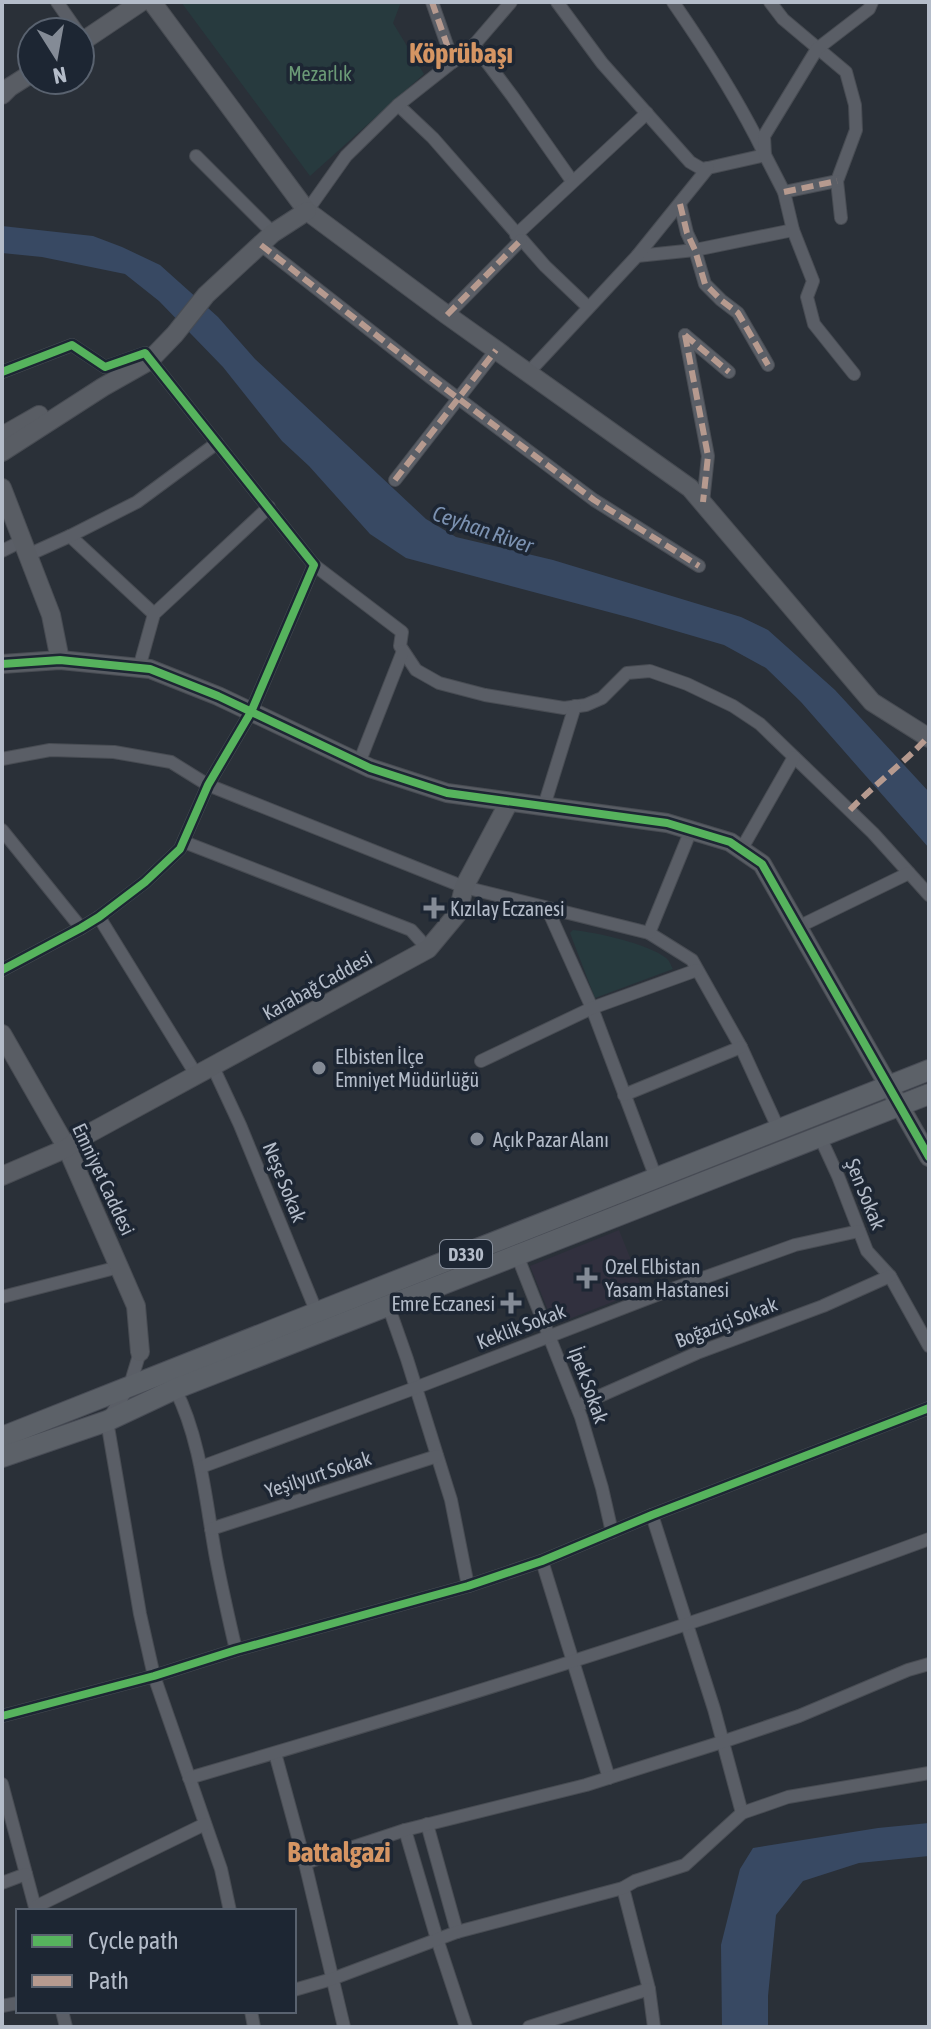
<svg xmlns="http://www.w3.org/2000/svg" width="931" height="2029" font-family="'Asap Condensed',sans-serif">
<rect width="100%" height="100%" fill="#2a3038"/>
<!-- medical -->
<polygon fill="#31303e" points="619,1230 643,1290 554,1325 530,1266"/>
<!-- green -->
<g fill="#273a3e">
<polygon points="181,2 401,2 393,23 424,74 310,176"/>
<path d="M 573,930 C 595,932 649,944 666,958 C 670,961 670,964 673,969 L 595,998 L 570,933 Z"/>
</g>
<!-- water -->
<g fill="#384963">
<polygon points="2,226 93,236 122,247 160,265 218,317 255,359 426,519 456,537 553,560 741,617 768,630 835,690 929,792 929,848 801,702 766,668 724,645 635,619 406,558 370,534 309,466 282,441 223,367 159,301 125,274 42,257 2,253"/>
<polygon points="929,1823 929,1856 859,1863 803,1881 776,1915 768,1996 768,2027 722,2027 721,1945 740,1869 753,1848 878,1828"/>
</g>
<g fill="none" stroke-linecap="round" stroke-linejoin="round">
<!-- street casing -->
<g stroke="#484c53" stroke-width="14">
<g id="street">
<polyline points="57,2 78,32"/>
<polyline points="432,2 453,62"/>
<path d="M 557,2 L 602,63 L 690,162 L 702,169 L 708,168 L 765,155 C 739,101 707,51 673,2"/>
<polyline points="770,2 783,19 846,72 855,105 856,130 837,181 841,218"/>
<polyline points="474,45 513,97 572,181"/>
<polyline points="398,105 433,138 545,266 588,307"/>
<polyline points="196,156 273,233"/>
<polyline points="784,192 837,181"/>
<polyline points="680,204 687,233 695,250 705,284 721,300 738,313 768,365"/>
<polyline points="307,211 346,156 398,105 474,45 511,2"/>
<polyline points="516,235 647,113"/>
<polyline points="261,245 431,378 594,500 699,566"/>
<polyline points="637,256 695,250 793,230"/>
<polyline points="447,315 521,240"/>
<polyline points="685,335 708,456 703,502"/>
<polyline points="685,335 729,372"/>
<polyline points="2,372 72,345 105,367 145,353 314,565 251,712 208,785 180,849 145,882 99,917 81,928 2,970"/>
<polyline points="528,373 637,256 708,168"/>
<polyline points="854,374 814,324 807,297 813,281 793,230 784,192 765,155 764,136 817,49 869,9 872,2"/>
<polyline points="395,480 496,350"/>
<polyline points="70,536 154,614"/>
<polyline points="2,551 22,541"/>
<polyline points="28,555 70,536 137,502 217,443"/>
<polyline points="314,565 402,632 400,646 416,670 439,683 485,695 564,708 586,705 602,698 627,673 650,671 687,684 733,706 760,724 873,833 929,895"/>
<polyline points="139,668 154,614 269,507"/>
<polyline points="2,759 50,750 114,752 171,762 208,785 464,887 649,933 692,960 741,1047 779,1130"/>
<polyline points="359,763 403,651"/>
<polyline points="544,806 575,706"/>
<polyline points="2,830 81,928"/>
<polyline points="184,842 411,930 428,949"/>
<polyline points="741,850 794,757"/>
<polyline points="547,908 592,1008 656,1178"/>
<polyline points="99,917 197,1076"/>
<polyline points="798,927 909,873"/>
<polyline points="649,933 691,830"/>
<polyline points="481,1061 592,1008 697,970"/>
<polyline points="213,1067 240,1125 317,1313"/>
<polyline points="624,1095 741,1047"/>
<polyline points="820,1137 838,1176 867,1251 890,1276 929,1346"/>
<polyline points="517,1255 581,1417 602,1488 612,1532"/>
<polyline points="2,1297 119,1267"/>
<polyline points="388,1305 407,1359 451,1500 468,1586"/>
<polyline points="140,1352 130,1385 107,1421 140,1614 154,1676 221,1869 230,1911"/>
<path d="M 175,1389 C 201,1439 206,1504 216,1558 C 222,1589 229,1620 236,1650"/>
<polyline points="577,1406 697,1353 823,1306 890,1276"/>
<polyline points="201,1467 415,1388 675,1288 795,1245 859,1231"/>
<polyline points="652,1515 714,1709 742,1813"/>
<polyline points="211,1529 437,1456"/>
<polyline points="542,1561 609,1778"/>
<polyline points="2,1716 154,1676 236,1650 468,1586 542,1561 652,1515 929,1408"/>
<polyline points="275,1753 305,1863 344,2027"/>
<path d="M 189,1778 C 438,1705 686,1629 929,1539"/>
<polyline points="2,1784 36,1911"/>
<polyline points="427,1824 457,1932"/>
<polyline points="405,1830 437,1939 466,2027"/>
<polyline points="305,1863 405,1830 586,1785 722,1742 799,1716 908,1670 929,1664"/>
<polyline points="2,1883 26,1874"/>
<polyline points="623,1888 649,1989 654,2027"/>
<polyline points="35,1907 205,1824"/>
<polyline points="294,1990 332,1979 457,1932 623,1888 635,1881 685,1865 742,1813 788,1797 929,1773"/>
<polyline points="2,2006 18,2003"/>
<polyline points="62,2011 66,2027"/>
<polyline points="251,2011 254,2027"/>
<polyline points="529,2027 649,1989"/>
</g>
</g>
<!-- secondary casing -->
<g stroke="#484c53" stroke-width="20">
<g id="secondary">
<polyline points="152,2 307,211 447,315 690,488 872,702 929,738"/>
<polyline points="80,43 141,2"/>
<polyline points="2,95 10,87 32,73"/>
<polyline points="2,436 39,415"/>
<polyline points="2,452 103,387 149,361 175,334 206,295 273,233 307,211"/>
<polyline points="2,488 51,615 60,660"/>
<polyline points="2,664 60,660 150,669 218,696 370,768 447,793 667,823 730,842 762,864 929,1157"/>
<polyline points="2,1034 67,1148 119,1267 136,1306 140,1352"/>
<polyline points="2,1176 67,1148 77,1140 428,949 458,913 464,887 509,802"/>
</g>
</g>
<!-- primary casing -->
<g stroke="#484c55" stroke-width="22">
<g id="primary">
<polyline points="2,1437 929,1070"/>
<polyline points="2,1457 107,1421 175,1389 929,1094"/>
</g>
</g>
<!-- street -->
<use href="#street" stroke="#5a5e66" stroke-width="12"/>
<!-- secondary -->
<use href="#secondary" stroke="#595d64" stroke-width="18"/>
<!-- primary -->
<use href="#primary" stroke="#5c6168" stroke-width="20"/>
<!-- quiet -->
<g stroke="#b69a8f" stroke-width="6" stroke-dasharray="12 6" stroke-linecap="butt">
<polyline points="432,2 453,62"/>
<polyline points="784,192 837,181"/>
<polyline points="680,204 687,233 695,250 705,284 721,300 738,313 768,365"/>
<polyline points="261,245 431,378 594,500 699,566"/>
<polyline points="447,315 521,240"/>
<polyline points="685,335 708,456 703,502"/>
<polyline points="685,335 729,372"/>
<polyline points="395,480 496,350"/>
<path d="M 850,810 C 875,784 904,763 928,737"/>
</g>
<!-- cycleway casing -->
<g stroke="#1d2633" stroke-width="13">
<g id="cycleway">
<polyline points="2,372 72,345 105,367 145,353 314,565 251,712 208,785 180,849 145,882 99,917 81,928 2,970"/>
<polyline points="2,664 60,660 150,669 218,696 370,768 447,793 667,823 730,842 762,864 929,1157"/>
<polyline points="2,1716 154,1676 236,1650 468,1586 542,1561 652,1515 929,1408"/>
</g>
</g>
<!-- cycleway -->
<use href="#cycleway" stroke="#56b35d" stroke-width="8"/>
</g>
<!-- markers -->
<g fill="#848b96" stroke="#1d2633" stroke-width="3">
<path d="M430 896h8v8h8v8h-8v8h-8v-8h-8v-8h8z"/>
<circle cx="319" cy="1068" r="8"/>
<circle cx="477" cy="1139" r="8"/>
<path d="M583 1266h8v8h8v8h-8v8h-8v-8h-8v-8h8z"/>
<path d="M507 1291h8v8h8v8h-8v8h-8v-8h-8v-8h8z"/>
</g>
<g text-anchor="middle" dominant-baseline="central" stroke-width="7" stroke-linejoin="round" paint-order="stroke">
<!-- shield labels -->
<rect fill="#1d2633" stroke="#878f9c" stroke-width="2" x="440" y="1240" width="52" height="28" rx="6"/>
<g font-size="18" font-weight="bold" fill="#b4bcc9">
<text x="466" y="1254">D330</text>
</g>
<!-- park labels -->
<g font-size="20" fill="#6b9a76" stroke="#1d2633">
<text x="320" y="73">Mezarlık</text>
</g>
<!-- poi labels -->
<g font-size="20" fill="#b4bcc9" stroke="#1d2633" text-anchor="start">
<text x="450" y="908">Kızılay Eczanesi</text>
<text x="335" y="1056">Elbisten İlçe<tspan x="335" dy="23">Emniyet Müdürlüğü</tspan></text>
<text x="493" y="1139">Açık Pazar Alanı</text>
<text x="605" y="1266">Ozel Elbistan<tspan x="605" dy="23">Yasam Hastanesi</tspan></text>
<text x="495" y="1303" text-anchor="end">Emre Eczanesi</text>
</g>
<!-- street labels -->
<g font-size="20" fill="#b4bcc9" stroke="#1d2633">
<text transform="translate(317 985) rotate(-29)">Karabağ Caddesi</text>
<text transform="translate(104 1179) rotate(65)">Emniyet Caddesi</text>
<text transform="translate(285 1182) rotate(68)">Neşe Sokak</text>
<text transform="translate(866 1194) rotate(68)">Şen Sokak</text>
<text transform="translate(726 1322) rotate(-21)">Boğaziçi Sokak</text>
<text transform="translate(521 1326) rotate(-21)">Keklik Sokak</text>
<text transform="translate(589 1385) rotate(70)">İpek Sokak</text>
<text transform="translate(318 1474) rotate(-18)">Yeşilyurt Sokak</text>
</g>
<!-- water labels -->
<g font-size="22" font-style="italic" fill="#7c92b1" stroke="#1d2633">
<text transform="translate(483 529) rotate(19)">Ceyhan River</text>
</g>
<!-- district labels -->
<g font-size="28" font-weight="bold" fill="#d59563" stroke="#1d2633">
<text x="461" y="53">Köprübaşı</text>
<text x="339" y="1852">Battalgazi</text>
</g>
</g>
<!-- border -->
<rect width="931" height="2029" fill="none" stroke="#b4bcc9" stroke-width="8"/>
<!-- legend -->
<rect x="16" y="1909" width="280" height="104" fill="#1d2633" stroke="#59626f" stroke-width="2"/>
<rect x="32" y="1935" width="40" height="12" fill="#56b35d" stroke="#59626f" stroke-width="2"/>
<text x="88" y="1949" font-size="24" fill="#b4bcc9">Cycle path</text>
<rect x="32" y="1975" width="40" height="12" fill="#b69a8f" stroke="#59626f" stroke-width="2"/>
<text x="88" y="1989" font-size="24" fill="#b4bcc9">Path</text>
<!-- north arrow -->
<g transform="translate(56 56) rotate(169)"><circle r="38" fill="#1d2633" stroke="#59626f" stroke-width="2"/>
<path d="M0-6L14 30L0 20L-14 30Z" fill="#848b96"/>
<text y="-12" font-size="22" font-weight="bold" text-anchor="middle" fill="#b4bcc9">N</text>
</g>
</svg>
